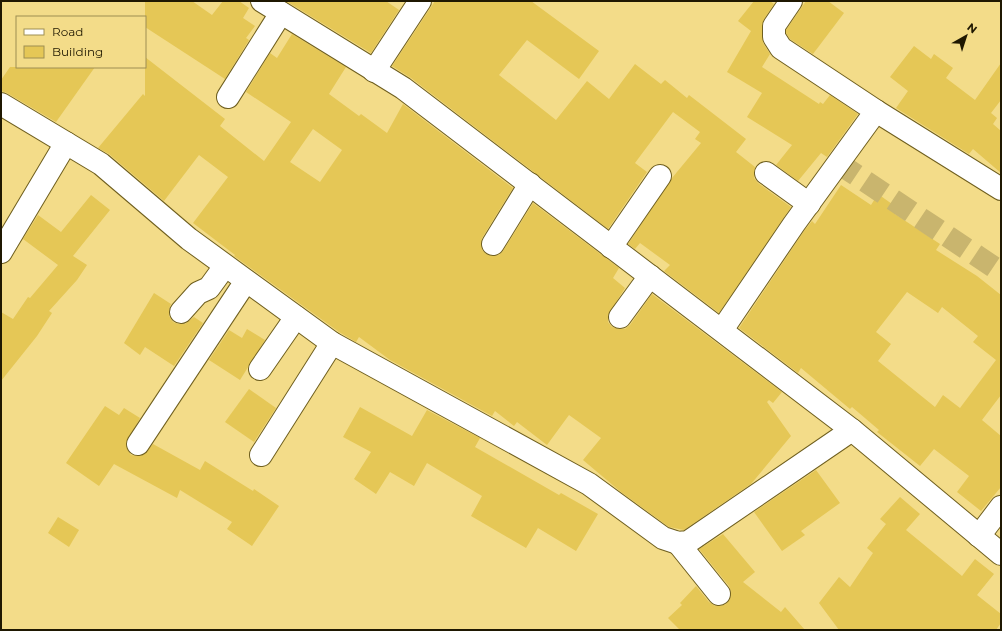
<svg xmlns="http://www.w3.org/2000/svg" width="1002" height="631" font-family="Montserrat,sans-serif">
<rect width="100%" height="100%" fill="#f3dc89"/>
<!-- building -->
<g fill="#e5c756" fill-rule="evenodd">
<polygon points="145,1 192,1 212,15 223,1 239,1 249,8 243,18 255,26 246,38 249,40 225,79 145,27"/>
<polygon points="286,1 386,1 399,10 371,53"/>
<polygon points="435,1 531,1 599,51 579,79 527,40 499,75 556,120 587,81 609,99 635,64 661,84 665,80 687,98 689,95 746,139 736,152 755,167 754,178 758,183 791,207 719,313 664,271 670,265 640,243 635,249 628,244 672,178 701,143 695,139 700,132 673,112 635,163 647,172 608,229 411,78 392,66"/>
<polygon points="754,1 770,1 774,4 764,19 762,26 763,43 770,54 762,67 819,104 820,102 823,104 830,95 858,114 827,157 821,153 798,181 776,165 792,145 747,117 762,93 727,72 751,31 738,21"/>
<polygon points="806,1 828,1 844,13 813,54 790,39 786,33 786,30"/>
<path d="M 292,34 L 346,67 L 329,94 L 359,116 L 361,114 L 387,133 L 403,104 L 513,188 L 482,238 L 481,243 L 482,250 L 486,254 L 493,256 L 499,255 L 503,251 L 533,203 L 619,268 L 613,278 L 625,288 L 608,315 L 608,322 L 612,327 L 619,329 L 625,329 L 630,325 L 652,294 L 782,392 L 773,403 L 769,400 L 767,402 L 791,436 L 751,484 L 684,530 L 669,527 L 621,492 L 583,460 L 601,438 L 569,415 L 547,445 L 517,422 L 514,426 L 495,411 L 492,416 L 390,360 L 359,337 L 356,342 L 339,332 L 234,256 L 235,255 L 193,223 L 228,177 L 199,155 L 164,201 L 109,154 L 98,148 L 143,94 L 145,96 L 145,57 L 225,119 L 220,126 L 264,161 L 291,122 L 246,92 L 270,53 L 277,58 ZM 313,129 L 342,150 L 320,182 L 290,162 Z"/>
<polygon points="914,46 931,59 934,54 953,68 946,78 975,100 1001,63 1001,100 991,113 997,118 993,124 1001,131 1001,173 973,149 969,154 896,108 908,91 890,77"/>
<polygon points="10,67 95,67 56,122 7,93 1,91 1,80"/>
<path d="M 841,185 L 871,205 L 878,194 L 899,209 L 895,214 L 940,244 L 936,250 L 977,276 L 1001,295 L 1001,395 L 982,420 L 1001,436 L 1001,487 L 981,511 L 957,492 L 969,476 L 934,449 L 920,466 L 877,432 L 879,430 L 852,407 L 850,409 L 801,368 L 798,373 L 739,328 L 804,231 L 812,221 L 815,224 ZM 907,292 L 938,313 L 942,307 L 978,336 L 973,342 L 996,360 L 960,408 L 943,395 L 935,407 L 878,361 L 891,344 L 876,332 Z"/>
<polygon points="91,195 110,210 73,256 87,265 77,280 49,311 52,313 37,336 1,381 1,312 13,319 28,297 30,298 58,265 23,239 38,215 61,232"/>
<polygon points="154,293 171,304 169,309 169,316 173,322 178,324 185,324 194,317 203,323 174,366 145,347 140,355 124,343"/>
<polygon points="247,329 265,340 240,380 209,360 229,330 242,338"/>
<polygon points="249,389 276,408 254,442 225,422"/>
<polygon points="105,406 119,415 124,408 140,418 126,443 127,449 131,455 138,456 143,455 153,444 200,470 205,461 253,491 254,489 279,506 252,546 227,529 232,522 180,490 177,498 114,464 99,486 66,463"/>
<polygon points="360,407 412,436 427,410 480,438 475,447 559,495 561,493 598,514 576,551 538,528 526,548 471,516 482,496 427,463 414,486 390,472 376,494 354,479 371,452 343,437"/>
<polygon points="816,470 840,503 801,531 805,535 782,551 754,512"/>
<polygon points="900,497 920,514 906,530 962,576 975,559 994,574 977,595 1001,614 1001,623 996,630 839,630 819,603 839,577 850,587 873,553 867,548 886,524 880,519"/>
<polygon points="58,517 79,530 69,547 48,533"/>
<polygon points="723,534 755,572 743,582 781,612 785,607 805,630 680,630 668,618 682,605 680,603 696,586 709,602 715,606 721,606 726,604 730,599 731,592 729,586 699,549"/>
</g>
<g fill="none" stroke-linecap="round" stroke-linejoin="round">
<!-- minor-tunnel -->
<polyline stroke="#c9b56e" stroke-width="22" stroke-dasharray="22 11" stroke-linecap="butt" points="838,163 1001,272"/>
<!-- minor casing -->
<g stroke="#6f5f1f" stroke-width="24">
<g id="minor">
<polyline points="262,1 403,88 852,430 1001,554"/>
<polyline points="374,71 420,1"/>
<polyline points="228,97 281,13"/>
<polyline points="1,104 101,164 189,239 332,343 589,484 663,538 678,543 688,542 852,430"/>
<polyline points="876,111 1001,189"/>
<polyline points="766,173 809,204"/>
<polyline points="493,244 530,184"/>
<polyline points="611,247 660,176"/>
<polyline points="1,252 66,143"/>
<polyline points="181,312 198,293 209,288 225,266"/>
<polyline points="620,317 650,276"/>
<polyline points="722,330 794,224 876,111 781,48 774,37 774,26 791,1"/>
<polyline points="260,369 296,317"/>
<polyline points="138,444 246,281"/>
<polyline points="261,455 332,343"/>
<polyline points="979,536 1001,507"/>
<polyline points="678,543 719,594"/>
</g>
</g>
<!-- minor -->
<use href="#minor" stroke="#fff" stroke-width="22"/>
</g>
<!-- border -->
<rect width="1002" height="631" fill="none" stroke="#1f1801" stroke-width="4"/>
<!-- legend -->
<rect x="16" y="16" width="130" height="52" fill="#f3dc89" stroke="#9e8e53"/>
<rect x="24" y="29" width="20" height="6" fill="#ffffff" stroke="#9e8e53"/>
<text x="52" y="36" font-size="12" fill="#1f1801">Road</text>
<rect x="24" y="46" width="20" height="12" fill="#e5c756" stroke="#9e8e53"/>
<text x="52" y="56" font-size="12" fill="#1f1801">Building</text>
<!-- north arrow -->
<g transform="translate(966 36) rotate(39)" stroke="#f3dc89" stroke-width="3" paint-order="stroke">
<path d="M0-3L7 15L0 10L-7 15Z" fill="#1f1801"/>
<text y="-6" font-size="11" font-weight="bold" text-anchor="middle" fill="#1f1801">N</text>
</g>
</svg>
